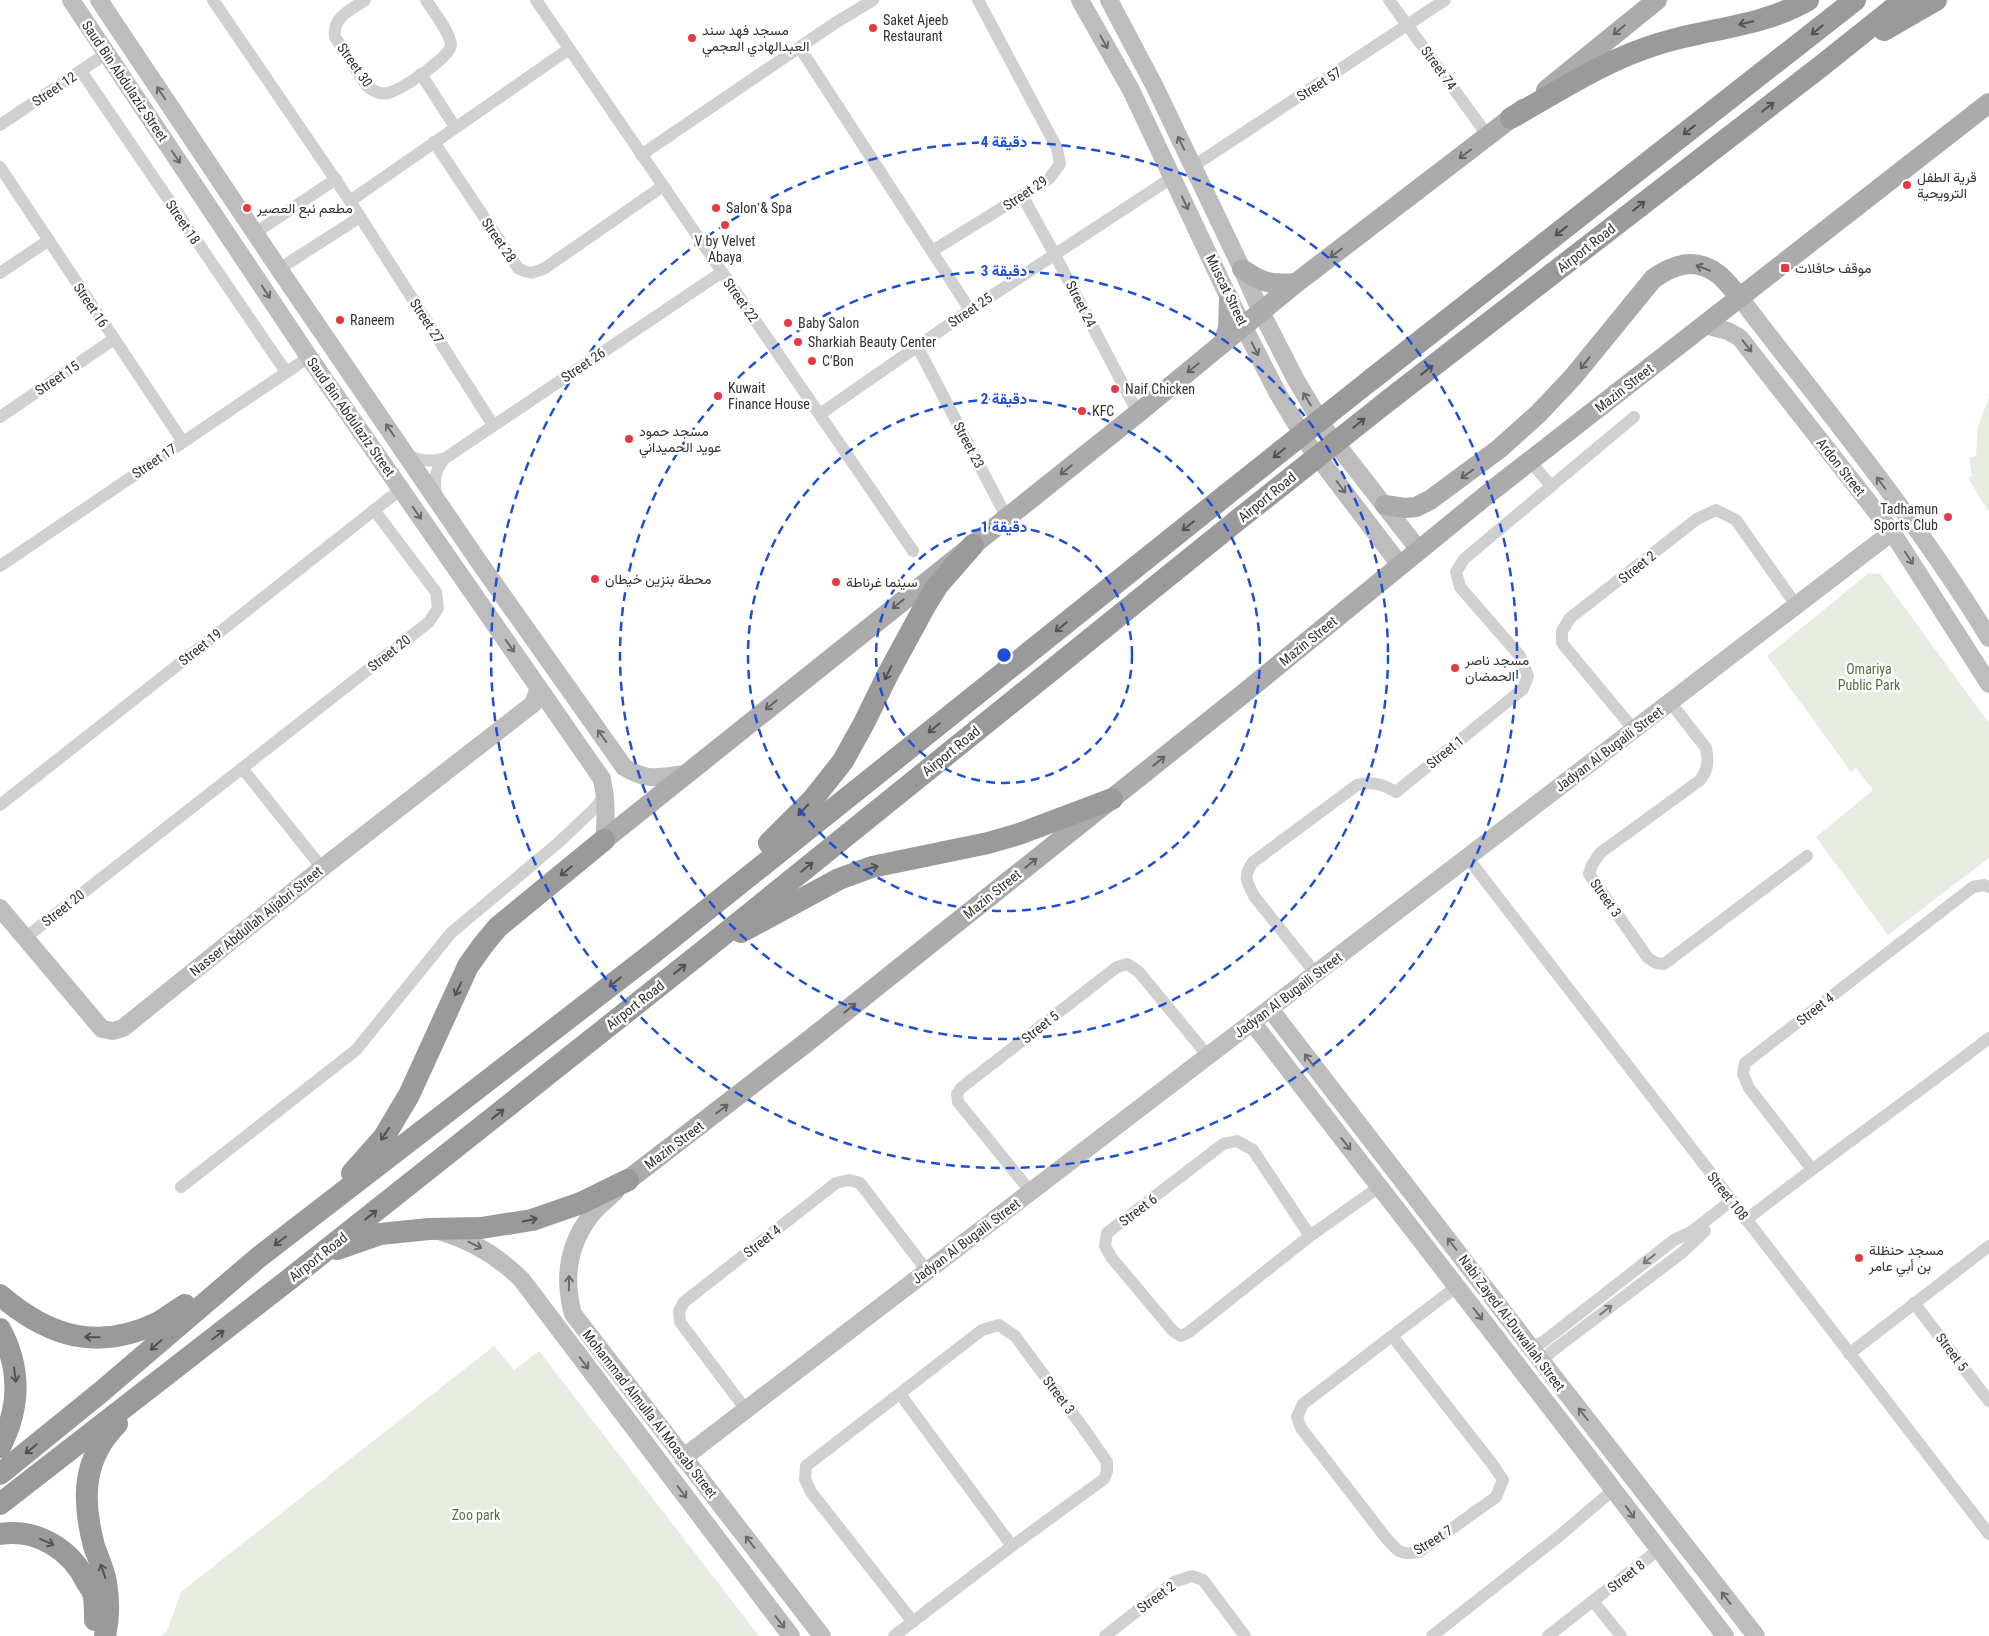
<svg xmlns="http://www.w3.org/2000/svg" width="1989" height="1636" font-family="'Roboto Condensed',Vazirmatn,sans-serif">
<rect width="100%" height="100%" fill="#fff"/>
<!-- green -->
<g fill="#e6ecdf">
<polygon points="1989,397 1989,512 1968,478 1972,476 1969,458 1976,456 1978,427"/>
<polygon points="1869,573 1880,574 1989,723 1989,858 1888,935 1816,837 1873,790 1856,768 1851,772 1767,656"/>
<polygon points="494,1346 514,1370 539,1351 759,1636 161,1636 167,1631 181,1592"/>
</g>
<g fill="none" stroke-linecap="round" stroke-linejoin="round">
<!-- street -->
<g stroke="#d0d0d0" stroke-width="12">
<polyline points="213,0 350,201 493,425"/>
<path d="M 365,0 C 351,10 332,17 335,37 L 366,85 C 372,91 382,96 391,92 C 403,88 451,57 451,45 C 450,32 433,11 426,0"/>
<polyline points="536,0 913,551"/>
<polyline points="1389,0 1488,136"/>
<polyline points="800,48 970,310"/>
<polyline points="81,71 286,372"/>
<polyline points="421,74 455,127"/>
<polyline points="0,125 107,53"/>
<path d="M 434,142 L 518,268 C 529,275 534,273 545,268 L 663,186"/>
<polyline points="641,155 835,23 873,0"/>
<polyline points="0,167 183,442"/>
<polyline points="1192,167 1445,0"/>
<polyline points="1023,197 1055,255 1138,413"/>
<polyline points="350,201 569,49"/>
<polyline points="255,233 336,179"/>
<polyline points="932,251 1049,179 1060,164 1057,148 978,0"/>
<polyline points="279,269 360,217"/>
<polyline points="0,273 49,240"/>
<polyline points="917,346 1007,518"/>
<polyline points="820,414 970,310 1173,177"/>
<polyline points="0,417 114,339"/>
<path d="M 407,455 C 420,461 429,462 444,459"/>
<polyline points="1530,461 1551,486"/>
<path d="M 436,496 C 434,480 434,473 444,459 L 722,272"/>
<polyline points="0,566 309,357"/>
<path d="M 1670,702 L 1706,748 C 1709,761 1708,772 1699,781 L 1600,853 L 1592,865 L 1589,874 L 1648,958 L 1656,963 L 1664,964 L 1807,856"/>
<polyline points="1634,730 1562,643 1562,631 1570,618 1697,519 1716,510 1736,520 1796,605"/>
<polyline points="242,768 322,868"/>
<polyline points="0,805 401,489"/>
<polyline points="1467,857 1989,1534"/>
<polyline points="25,938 429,622 438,608 436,592 374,510"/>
<path d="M 1316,974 L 1254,896 C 1246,881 1243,876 1253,862 L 1357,785 C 1373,781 1382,784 1396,792 L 1523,689 L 1528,676 L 1520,656 L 1460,587 L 1456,572 L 1464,559 L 1634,417"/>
<polyline points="1811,1168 1749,1088 1743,1074 1745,1063 1973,887 1984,885 1989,887"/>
<polyline points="181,1187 356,1050 451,933 558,843 594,809 606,795"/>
<polyline points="1031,1192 958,1102 957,1094 961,1088 1117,967 1127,964 1139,972 1208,1056"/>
<path d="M 1746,1220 C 1826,1157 1909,1100 1989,1038"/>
<polyline points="1310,1236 1253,1150 1237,1141 1223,1144 1107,1233 1105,1246 1111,1257 1173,1331 1181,1336 1189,1332 1310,1236 1379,1187"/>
<polyline points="1914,1303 1989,1401"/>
<path d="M 1393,1337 L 1493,1465 L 1503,1480 L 1496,1497 L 1419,1552 C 1401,1556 1397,1551 1386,1538 L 1301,1428 L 1297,1417 L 1303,1404 L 1456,1287"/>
<polyline points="1529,1345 1536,1345 1543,1342 1674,1240 1691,1232 1731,1201"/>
<polyline points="1849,1354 1989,1246"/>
<polyline points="1543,1364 1545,1358 1551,1352 1683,1252 1705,1231"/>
<polyline points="900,1394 1012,1546"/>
<polyline points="746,1410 680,1322 679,1311 684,1302 836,1183 849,1180 860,1183 927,1271"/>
<polyline points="1593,1601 1621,1636"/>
<polyline points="894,1636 1012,1546 1104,1479 1107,1471 1107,1462 1084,1429 1015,1336 999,1325 982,1330 806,1466 805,1479 811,1492 913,1622"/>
<polyline points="1105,1636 1174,1582 1192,1576 1203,1580 1245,1636"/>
<polyline points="1432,1636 1558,1537 1613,1490"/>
<polyline points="1548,1636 1658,1550"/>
</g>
<!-- secondary -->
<g stroke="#bdbdbd" stroke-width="18">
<path d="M 71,0 L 309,357 L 602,779 C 607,801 606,818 604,840"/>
<path d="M 99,0 L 279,269 L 479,562 L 624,767 C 649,782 657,777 685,774"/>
<polyline points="1080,0 1131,90 1229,298 1277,392 1308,444 1400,565"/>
<polyline points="1109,0 1154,85 1242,269 1261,312 1296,380 1327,432 1419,550"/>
<path d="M 1740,298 C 1825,409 1916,518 1989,638"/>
<polyline points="1705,325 1728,331 1740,338 1892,532 1989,684"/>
<polyline points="0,908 102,1029 113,1031 123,1028 322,868 529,707 533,704 539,688"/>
<polyline points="1270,1009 1529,1345 1756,1636"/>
<polyline points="1252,1022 1597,1468 1725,1636"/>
<path d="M 616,1191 C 608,1199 598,1206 591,1215 C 568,1245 563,1278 573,1314 L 822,1636"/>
<path d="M 442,1232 C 473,1241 499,1257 522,1280 L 791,1636"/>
<polyline points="683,1458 1892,532"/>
</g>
<!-- primary -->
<g stroke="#ababab" stroke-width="20">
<polyline points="1546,90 1657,0"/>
<path d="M 1242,269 C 1262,283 1272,285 1296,283"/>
<polyline points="1223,343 1228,328 1229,298"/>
<path d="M 1385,505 L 1405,508 L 1416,507 L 1430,500 L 1499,449 L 1538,414 L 1573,377 L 1653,279 C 1674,264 1695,257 1718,274 C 1726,280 1733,290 1740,298"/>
<polyline points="604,840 1138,413 1296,283 1523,109"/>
<polyline points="628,1180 807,1042 1243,694 1494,489 1989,103"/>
</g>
<!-- highway -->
<g stroke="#9a9a9a" stroke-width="22">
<polyline points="1884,30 1936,0"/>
<path d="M 1511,118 C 1559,91 1605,60 1658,44 C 1708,28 1762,27 1808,0"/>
<polyline points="1372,379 1855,0"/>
<polyline points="1389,400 1820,67 1904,0"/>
<polyline points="769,843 813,799 843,761 864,723 888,674 925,606 938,585 973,545"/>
<polyline points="741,932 839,879 872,867 988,843 1019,834 1112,799"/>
<polyline points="352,1173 384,1137 409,1095 468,966 483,945 498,927 604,840"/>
<polyline points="337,1249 380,1234 429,1229 481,1228 532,1220 581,1203 628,1180"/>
<path d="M 0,1295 C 49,1337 98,1352 159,1322 C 168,1317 176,1310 185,1305"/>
<path d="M 0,1329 C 21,1368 20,1408 0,1447"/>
<polyline points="0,1474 101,1392 259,1257 653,953 1226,495"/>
<polyline points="0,1504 291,1278 702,952 1239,519"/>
<path d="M 0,1534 C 37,1528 72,1550 87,1583 C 90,1587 93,1592 94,1597 C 95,1604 95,1613 95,1620"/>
<path d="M 105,1636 C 109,1618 109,1600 106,1582 C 104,1570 98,1558 94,1546 C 82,1500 82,1459 117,1424"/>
</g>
<!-- highway-bridge -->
<g stroke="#9a9a9a" stroke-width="22">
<polyline points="1226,495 1372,379"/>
<polyline points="1239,519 1389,400"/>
</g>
</g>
<!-- one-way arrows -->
<defs><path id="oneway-shaft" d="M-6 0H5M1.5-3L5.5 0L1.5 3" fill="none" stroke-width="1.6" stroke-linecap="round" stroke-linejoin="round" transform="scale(1.25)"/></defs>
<g stroke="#525252">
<use href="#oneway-shaft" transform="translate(1746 23) rotate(167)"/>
<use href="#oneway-shaft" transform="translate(1817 30) rotate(142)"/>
<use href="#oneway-shaft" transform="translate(1768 107) rotate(-38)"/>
<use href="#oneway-shaft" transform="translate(1689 130) rotate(142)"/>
<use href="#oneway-shaft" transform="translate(1639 206) rotate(-38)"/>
<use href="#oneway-shaft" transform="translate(1561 231) rotate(142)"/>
<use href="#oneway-shaft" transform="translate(1427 370) rotate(-38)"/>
<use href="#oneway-shaft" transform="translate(1359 423) rotate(-39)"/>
<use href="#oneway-shaft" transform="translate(1279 453) rotate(141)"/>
<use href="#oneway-shaft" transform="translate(1188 526) rotate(141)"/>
<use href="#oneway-shaft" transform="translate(1061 627) rotate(141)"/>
<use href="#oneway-shaft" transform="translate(888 673) rotate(116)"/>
<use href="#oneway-shaft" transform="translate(934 728) rotate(141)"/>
<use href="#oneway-shaft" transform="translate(803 810) rotate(133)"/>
<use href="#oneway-shaft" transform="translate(807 867) rotate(-39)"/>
<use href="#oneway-shaft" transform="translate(871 868) rotate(-16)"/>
<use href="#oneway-shaft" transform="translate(566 871) rotate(141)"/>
<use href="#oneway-shaft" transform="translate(680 969) rotate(-38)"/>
<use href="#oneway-shaft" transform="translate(615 982) rotate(142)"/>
<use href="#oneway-shaft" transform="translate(458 989) rotate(115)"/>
<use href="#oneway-shaft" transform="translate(498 1114) rotate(-38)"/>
<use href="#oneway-shaft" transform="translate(385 1134) rotate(124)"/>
<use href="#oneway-shaft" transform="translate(371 1215) rotate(-38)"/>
<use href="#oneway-shaft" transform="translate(530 1220) rotate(-12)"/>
<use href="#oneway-shaft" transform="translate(280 1241) rotate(143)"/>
<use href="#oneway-shaft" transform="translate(218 1335) rotate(-37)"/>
<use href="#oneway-shaft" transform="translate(92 1337) rotate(-179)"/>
<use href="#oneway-shaft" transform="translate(156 1345) rotate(139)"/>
<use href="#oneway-shaft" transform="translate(15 1375) rotate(82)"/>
<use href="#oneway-shaft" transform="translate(31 1449) rotate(141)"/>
<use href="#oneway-shaft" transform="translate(47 1542) rotate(25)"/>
<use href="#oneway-shaft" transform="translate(103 1571) rotate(-109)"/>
</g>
<g stroke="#636363">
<use href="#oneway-shaft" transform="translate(1619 30) rotate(141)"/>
<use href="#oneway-shaft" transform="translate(1465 154) rotate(143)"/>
<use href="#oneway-shaft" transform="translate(1336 253) rotate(143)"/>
<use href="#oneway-shaft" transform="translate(1703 268) rotate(-159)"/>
<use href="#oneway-shaft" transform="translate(1585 363) rotate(128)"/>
<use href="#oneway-shaft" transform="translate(1193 368) rotate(141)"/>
<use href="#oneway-shaft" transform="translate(1066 470) rotate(141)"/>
<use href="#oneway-shaft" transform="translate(1467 474) rotate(145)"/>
<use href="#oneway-shaft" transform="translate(898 604) rotate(141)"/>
<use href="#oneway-shaft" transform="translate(771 705) rotate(141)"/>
<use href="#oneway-shaft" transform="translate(1159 761) rotate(-39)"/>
<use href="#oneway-shaft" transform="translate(1031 863) rotate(-39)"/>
<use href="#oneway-shaft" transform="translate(850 1008) rotate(-39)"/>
<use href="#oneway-shaft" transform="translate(722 1109) rotate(-37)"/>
</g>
<g stroke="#6a6a6a">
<use href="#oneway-shaft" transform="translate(1104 42) rotate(61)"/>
<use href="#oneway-shaft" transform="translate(161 93) rotate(-124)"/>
<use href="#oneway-shaft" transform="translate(1181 143) rotate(-116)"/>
<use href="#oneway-shaft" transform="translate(176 157) rotate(56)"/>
<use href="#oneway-shaft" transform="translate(1185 203) rotate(65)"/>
<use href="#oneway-shaft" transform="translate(266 292) rotate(56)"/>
<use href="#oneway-shaft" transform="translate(1747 346) rotate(52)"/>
<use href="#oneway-shaft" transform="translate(1255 349) rotate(63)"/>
<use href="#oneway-shaft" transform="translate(1307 399) rotate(-121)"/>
<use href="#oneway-shaft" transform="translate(390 430) rotate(-124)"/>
<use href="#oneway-shaft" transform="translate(1881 483) rotate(-127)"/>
<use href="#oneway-shaft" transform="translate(1341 487) rotate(53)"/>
<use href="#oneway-shaft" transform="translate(417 513) rotate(55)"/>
<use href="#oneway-shaft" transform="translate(1909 558) rotate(57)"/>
<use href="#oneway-shaft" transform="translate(510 646) rotate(55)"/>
<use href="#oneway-shaft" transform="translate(602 736) rotate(-126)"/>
<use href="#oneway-shaft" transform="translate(1309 1060) rotate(-127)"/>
<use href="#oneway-shaft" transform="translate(1346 1144) rotate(52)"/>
<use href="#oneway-shaft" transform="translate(1452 1244) rotate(-127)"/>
<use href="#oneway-shaft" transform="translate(475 1245) rotate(26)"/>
<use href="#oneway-shaft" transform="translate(569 1283) rotate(-89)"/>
<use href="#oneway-shaft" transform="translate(1478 1314) rotate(52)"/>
<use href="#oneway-shaft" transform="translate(584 1363) rotate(53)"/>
<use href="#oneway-shaft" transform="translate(1583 1414) rotate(-128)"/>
<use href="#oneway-shaft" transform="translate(682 1492) rotate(53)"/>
<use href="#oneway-shaft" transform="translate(1630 1512) rotate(54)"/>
<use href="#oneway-shaft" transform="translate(750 1542) rotate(-128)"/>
<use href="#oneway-shaft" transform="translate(1726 1598) rotate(-128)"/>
<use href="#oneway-shaft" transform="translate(780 1622) rotate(52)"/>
</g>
<g stroke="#7a7a7a">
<use href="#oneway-shaft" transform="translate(1649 1259) rotate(142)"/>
<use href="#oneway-shaft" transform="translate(1606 1310) rotate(-38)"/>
</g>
<!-- distance rings -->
<g fill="none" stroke="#1d4ed8" stroke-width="2.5" stroke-dasharray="9 6">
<circle cx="1004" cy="655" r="128"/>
<circle cx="1004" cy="655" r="256"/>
<circle cx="1004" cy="655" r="384"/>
<circle cx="1004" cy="655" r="513"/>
</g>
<!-- markers -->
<g fill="#e63946" stroke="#fff" stroke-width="2">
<circle cx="873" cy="28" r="5"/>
<circle cx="692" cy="38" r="5"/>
<circle cx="1907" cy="185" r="5"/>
<circle cx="247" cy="208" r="5"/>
<circle cx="716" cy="208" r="5"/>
<circle cx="725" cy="225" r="5"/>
<rect x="1780" y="263" width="10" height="10" rx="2.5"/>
<circle cx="340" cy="320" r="5"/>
<circle cx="788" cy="323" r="5"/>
<circle cx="798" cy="342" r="5"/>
<circle cx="812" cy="361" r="5"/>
<circle cx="1115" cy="389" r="5"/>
<circle cx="718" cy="396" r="5"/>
<circle cx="1082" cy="411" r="5"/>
<circle cx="629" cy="439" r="5"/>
<circle cx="1948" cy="517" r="5"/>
<circle cx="595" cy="579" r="5"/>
<circle cx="836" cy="582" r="5"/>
<circle cx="1455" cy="668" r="5"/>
<circle cx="1859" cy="1258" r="5"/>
</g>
<g text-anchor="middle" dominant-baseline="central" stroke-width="5" stroke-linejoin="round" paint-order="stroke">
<!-- poi labels -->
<g font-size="14" fill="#333" stroke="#fff" text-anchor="start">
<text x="883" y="20">Saket Ajeeb<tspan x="883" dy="16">Restaurant</tspan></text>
<text x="702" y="30">مسجد فهد سند<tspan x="702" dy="16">العبدالهادي العجمي</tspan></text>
<text x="1917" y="177">قرية الطفل<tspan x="1917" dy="16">الترويحية</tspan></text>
<text x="257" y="208">مطعم نبع العصير</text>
<text x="726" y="208">Salon &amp; Spa</text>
<text x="725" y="241" text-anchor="middle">V by Velvet<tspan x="725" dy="16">Abaya</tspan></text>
<text x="1795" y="268">موقف حافلات</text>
<text x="350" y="320">Raneem</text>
<text x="798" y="323">Baby Salon</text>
<text x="808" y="342">Sharkiah Beauty Center</text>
<text x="822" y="361">C'Bon</text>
<text x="728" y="388">Kuwait<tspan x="728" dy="16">Finance House</tspan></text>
<text x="1125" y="389">Naif Chicken</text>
<text x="1092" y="411">KFC</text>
<text x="639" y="431">مسجد حمود<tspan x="639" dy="16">عويد الحميداني</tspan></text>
<text x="1938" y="509" text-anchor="end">Tadhamun<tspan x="1938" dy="16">Sports Club</tspan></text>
<text x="605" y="579">محطة بنزين خيطان</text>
<text x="846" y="582">سينما غرناطة</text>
<text x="1465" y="660">مسجد ناصر<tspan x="1465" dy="16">الحمضان</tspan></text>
<text x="1869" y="1250">مسجد حنظلة<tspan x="1869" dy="16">بن أبي عامر</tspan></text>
</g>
<!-- street labels -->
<g font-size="14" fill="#333" stroke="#fff">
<text transform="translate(355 65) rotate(55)">Street 30</text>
<text transform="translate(1439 68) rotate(54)">Street 74</text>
<text transform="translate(125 81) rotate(56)">Saud Bin Abdulaziz Street</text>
<text transform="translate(1319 84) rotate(-33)">Street 57</text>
<text transform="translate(54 89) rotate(-34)">Street 12</text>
<text transform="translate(1025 193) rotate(-34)">Street 29</text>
<text transform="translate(183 222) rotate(56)">Street 18</text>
<text transform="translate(499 240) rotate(56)">Street 28</text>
<text transform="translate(1586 248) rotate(-38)">Airport Road</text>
<text transform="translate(1227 290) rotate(64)">Muscat Street</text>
<text transform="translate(741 300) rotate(55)">Street 22</text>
<text transform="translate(1081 304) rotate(63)">Street 24</text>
<text transform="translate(91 305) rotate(56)">Street 16</text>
<text transform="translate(970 310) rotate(-34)">Street 25</text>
<text transform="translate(427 321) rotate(57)">Street 27</text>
<text transform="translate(583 365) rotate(-34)">Street 26</text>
<text transform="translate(57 378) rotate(-34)">Street 15</text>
<text transform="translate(1624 388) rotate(-38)">Mazin Street</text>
<text transform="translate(351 417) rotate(55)">Saud Bin Abdulaziz Street</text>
<text transform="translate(969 445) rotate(62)">Street 23</text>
<text transform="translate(154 461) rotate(-34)">Street 17</text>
<text transform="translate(1841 467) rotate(52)">Ardon Street</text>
<text transform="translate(1267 497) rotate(-39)">Airport Road</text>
<text transform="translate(1637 567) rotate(-38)">Street 2</text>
<text transform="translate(1308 641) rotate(-39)">Mazin Street</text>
<text transform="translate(200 647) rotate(-38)">Street 19</text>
<text transform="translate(389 653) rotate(-38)">Street 20</text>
<text transform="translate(1609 749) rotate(-37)">Jadyan Al Bugaili Street</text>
<text transform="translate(951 751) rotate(-39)">Airport Road</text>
<text transform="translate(1445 752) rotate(-39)">Street 1</text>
<text transform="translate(992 894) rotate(-39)">Mazin Street</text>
<text transform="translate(1606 898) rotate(55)">Street 3</text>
<text transform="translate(63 908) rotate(-38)">Street 20</text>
<text transform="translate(256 921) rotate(-39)">Nasser Abdullah Aljabri Street</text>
<text transform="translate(1288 995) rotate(-37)">Jadyan Al Bugaili Street</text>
<text transform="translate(635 1005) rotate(-38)">Airport Road</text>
<text transform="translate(1815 1009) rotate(-38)">Street 4</text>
<text transform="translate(1040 1027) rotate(-38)">Street 5</text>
<text transform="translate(674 1145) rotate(-37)">Mazin Street</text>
<text transform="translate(1728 1196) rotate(52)">Street 108</text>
<text transform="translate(1138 1210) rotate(-37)">Street 6</text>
<text transform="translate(762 1241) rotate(-38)">Street 4</text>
<text transform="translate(966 1241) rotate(-37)">Jadyan Al Bugaili Street</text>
<text transform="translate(318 1257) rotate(-38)">Airport Road</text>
<text transform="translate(1512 1323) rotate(53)">Nabi Zayed Al-Duwailah Street</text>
<text transform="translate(1952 1352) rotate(53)">Street 5</text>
<text transform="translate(1059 1395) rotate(53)">Street 3</text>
<text transform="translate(650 1414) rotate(52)">Mohammad Almulla Al Moasab Street</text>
<text transform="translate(1433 1540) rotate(-32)">Street 7</text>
<text transform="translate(1626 1576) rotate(-38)">Street 8</text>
<text transform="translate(1156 1597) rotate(-36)">Street 2</text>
</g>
<!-- park labels -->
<g font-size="14" fill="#56703f" stroke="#fff">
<text x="1869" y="669">Omariya<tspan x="1869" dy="16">Public Park</tspan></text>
<text x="476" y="1515">Zoo park</text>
</g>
</g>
<circle cx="1004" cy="655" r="8" fill="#1d4ed8" stroke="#fff" stroke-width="2.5"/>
<g font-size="15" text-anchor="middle" font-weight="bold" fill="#1d4ed8" stroke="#fff" stroke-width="5" stroke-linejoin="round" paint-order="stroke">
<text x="1004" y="147">4 دقيقة</text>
<text x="1004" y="276">3 دقيقة</text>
<text x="1004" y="404">2 دقيقة</text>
<text x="1004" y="532">1 دقيقة</text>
</g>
</svg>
